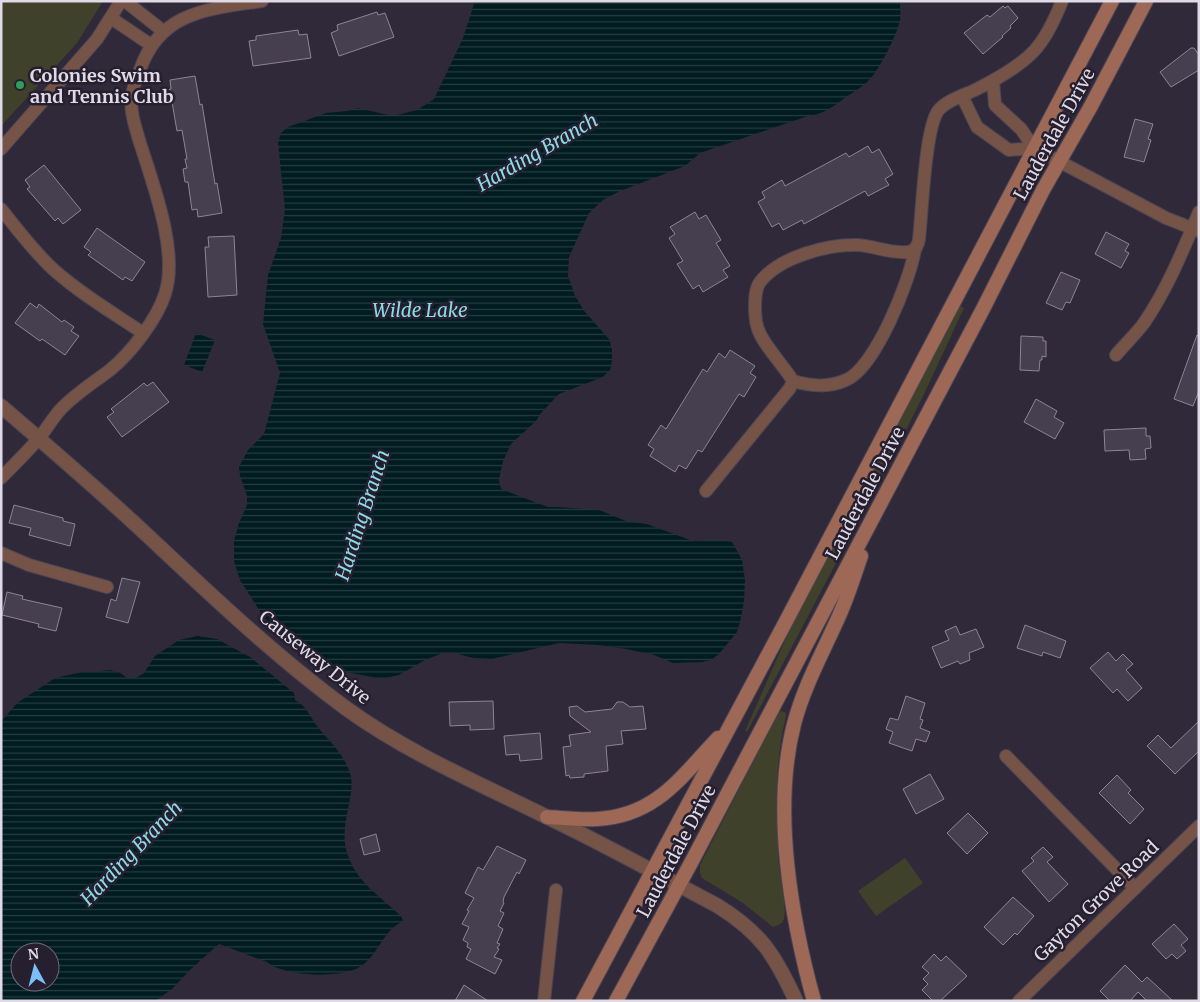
<svg xmlns="http://www.w3.org/2000/svg" width="1200" height="1002" font-family="Merriweather,serif">
<defs>
<pattern id="water-rules" width="6" height="5" patternUnits="userSpaceOnUse" patternTransform="scale(1.25)"><rect width="6" height="5" fill="#001c21"/><path d="M0 2.5h6" fill="none" stroke="#253c41"/></pattern>
</defs>
<rect width="100%" height="100%" fill="#302939"/>
<!-- green -->
<g fill="#40412b">
<polygon points="1,1 103,1 77,43 1,126"/>
<polygon points="960,306 964,308 925,392 904,434 747,732 745,731 786,638"/>
<path d="M 782,711 L 786,713 L 786,716 C 774,766 776,814 779,865 C 780,878 787,907 784,918 C 783,924 779,925 773,927 L 743,903 L 702,878 L 700,873 L 700,865 L 779,712 Z"/>
<polygon points="905,858 923,883 876,916 858,891"/>
</g>
<!-- water -->
<g fill="url(#water-rules)" fill-rule="evenodd">
<path d="M 475,1 L 900,1 C 900,8 901,15 900,21 C 896,36 881,67 870,79 C 862,88 851,93 842,100 C 832,108 820,115 808,116 L 700,153 L 685,166 L 620,191 L 603,200 L 589,213 L 569,257 L 568,276 L 575,296 L 585,312 L 609,339 L 612,349 L 612,361 L 610,370 L 603,377 L 559,394 L 541,413 L 536,421 L 511,444 L 503,461 L 499,480 L 501,489 L 548,507 L 558,507 L 599,510 L 626,521 L 647,524 L 693,541 L 723,540 L 732,542 L 742,560 L 745,580 L 744,601 L 740,622 L 737,632 L 719,654 L 711,660 L 702,662 L 673,663 L 654,655 L 626,649 L 598,645 L 559,643 L 492,659 L 473,658 L 454,653 L 443,653 L 425,660 L 399,675 L 382,679 L 341,671 L 325,666 L 301,652 L 293,649 L 285,643 L 261,613 L 240,580 L 234,561 L 234,541 L 239,523 L 247,505 L 247,496 L 240,476 L 239,467 L 248,450 L 264,434 L 280,373 L 263,324 L 268,275 L 281,238 L 285,209 L 278,143 L 281,133 L 288,127 L 326,113 L 347,111 L 358,108 L 388,115 L 397,115 L 417,110 L 434,99 L 463,38 Z"/>
<polygon points="196,333 215,340 202,372 184,365"/>
<path d="M 197,636 L 217,639 L 250,657 L 294,693 L 295,700 C 306,705 310,717 317,726 C 329,741 344,754 350,773 C 357,795 338,824 347,853 C 357,883 379,895 401,916 L 403,921 C 383,931 380,951 364,964 C 347,980 284,977 267,962 L 219,944 L 191,969 L 172,989 L 155,1001 L 1,1001 L 1,722 L 17,703 L 55,678 L 82,672 L 91,672 L 110,670 L 119,672 L 127,678 L 136,678 L 144,673 L 155,656 L 179,640 ZM 20,952 L 50,952 L 50,982 L 20,982 Z"/>
</g>
<!-- building -->
<g fill="#463f50" stroke="#8d8498">
<polygon points="1003,6 1005,8 1008,6 1018,18 1010,26 1011,28 1002,36 1003,37 983,54 964,33 987,15 990,17"/>
<polygon points="377,12 378,15 385,13 394,37 339,56 331,33 338,30 337,25"/>
<polygon points="298,30 299,35 307,34 311,58 253,66 249,41 256,40 256,36"/>
<polygon points="1191,48 1194,48 1199,55 1199,70 1171,87 1160,72"/>
<polygon points="195,76 200,105 202,104 215,184 217,183 222,213 198,217 197,209 192,210 188,182 185,182 183,169 187,168 185,159 187,159 182,130 177,131 172,102 170,103 168,90 171,89 170,80"/>
<polygon points="1135,119 1153,124 1148,139 1151,140 1144,162 1124,157"/>
<polygon points="868,146 872,153 879,149 893,174 885,179 889,185 868,196 865,191 804,224 802,220 783,230 779,223 772,227 758,202 765,198 762,192 782,180 785,186 846,153 849,157"/>
<polygon points="44,165 81,210 63,224 58,218 55,221 27,189 30,187 25,180"/>
<polygon points="695,212 699,219 706,215 721,240 716,243 730,266 723,270 728,277 703,292 699,285 693,289 677,264 683,261 669,238 675,234 670,227"/>
<polygon points="97,228 145,262 132,281 125,277 123,280 88,255 91,252 84,247"/>
<polygon points="1106,232 1129,244 1125,251 1129,253 1121,268 1095,254"/>
<polygon points="234,236 237,295 208,297 205,247 209,247 208,237"/>
<polygon points="1061,272 1080,280 1070,303 1066,302 1062,310 1046,303"/>
<polygon points="30,303 37,308 39,304 62,322 64,320 74,327 71,331 79,336 65,355 42,339 40,341 15,323"/>
<polygon points="1197,335 1199,336 1199,391 1193,406 1174,399"/>
<polygon points="1021,336 1043,337 1043,341 1046,341 1046,357 1042,356 1042,360 1040,360 1039,371 1020,370"/>
<polygon points="730,350 755,366 750,373 756,377 744,397 739,394 702,452 698,450 686,469 679,465 675,472 650,456 654,449 648,445 661,425 666,429 703,369 707,372 719,353 725,358"/>
<polygon points="153,382 169,402 122,437 107,417 114,412 111,409 144,383 147,386"/>
<polygon points="1036,399 1057,411 1054,417 1064,423 1055,439 1024,422"/>
<polygon points="1146,428 1146,436 1150,436 1151,448 1145,449 1146,459 1130,460 1129,450 1105,451 1104,430"/>
<polygon points="14,505 63,518 63,521 75,524 70,546 29,535 31,528 9,523"/>
<polygon points="122,578 140,582 128,623 106,617 111,599 116,601"/>
<polygon points="7,592 23,596 22,599 62,608 56,631 38,627 39,624 2,615"/>
<polygon points="1025,625 1066,641 1060,658 1043,652 1042,656 1017,648"/>
<polygon points="956,626 960,635 976,629 984,647 969,653 970,660 960,664 958,661 941,668 932,647 949,640 945,631"/>
<polygon points="1108,652 1116,661 1123,654 1133,664 1126,670 1142,688 1128,701 1117,689 1113,693 1090,668"/>
<polygon points="906,696 925,703 920,719 923,720 920,728 930,732 926,742 916,739 912,751 889,743 893,732 886,729 890,718 898,720"/>
<polygon points="493,701 494,729 470,730 470,725 450,726 449,702"/>
<polygon points="617,702 623,702 630,707 643,706 646,729 621,731 623,744 606,746 608,771 584,774 584,777 570,778 569,775 566,776 563,747 571,746 569,735 591,732 570,716 569,707 577,706 585,712 612,709"/>
<polygon points="1199,721 1199,751 1175,774 1147,746 1158,735 1171,748"/>
<polygon points="540,733 542,759 520,761 519,754 506,755 504,736"/>
<polygon points="930,774 944,799 916,814 903,789"/>
<polygon points="1117,775 1131,790 1128,793 1144,809 1130,824 1099,793"/>
<polygon points="968,813 988,833 967,854 947,833"/>
<polygon points="376,834 380,851 364,855 360,839"/>
<polygon points="497,846 526,860 519,874 517,872 504,897 503,902 504,903 500,911 504,913 498,926 503,929 497,943 500,944 497,948 499,949 494,957 502,960 495,974 466,959 471,949 467,947 468,943 463,940 469,927 462,924 469,911 467,910 474,898 465,893 478,867 483,870"/>
<polygon points="1043,847 1053,857 1047,862 1068,884 1049,902 1022,871 1034,861 1031,858"/>
<polygon points="1013,897 1034,916 1017,935 1015,933 1003,945 984,927"/>
<polygon points="1174,924 1188,939 1181,945 1186,951 1177,959 1172,954 1166,959 1152,944"/>
<polygon points="934,954 941,961 946,956 967,976 940,1001 933,1001 922,990 928,984 923,979 929,973 922,967"/>
<polygon points="1125,965 1142,982 1147,977 1173,1001 1147,1001 1138,992 1130,1001 1110,1001 1100,991"/>
<polygon points="464,985 488,1001 455,1001"/>
</g>
<g fill="none" stroke-linecap="round" stroke-linejoin="round">
<!-- minor casing -->
<g stroke="#4c4555" stroke-width="14">
<g id="minor">
<polyline points="125,1 163,31"/>
<polyline points="111,18 151,45"/>
<polyline points="993,81 995,105 1021,129 1034,148 1166,218 1199,231"/>
<polyline points="962,96 977,127 1009,150 1034,148"/>
<polyline points="1,149 97,39 121,1"/>
<path d="M 1,209 C 18,230 34,252 54,270 C 81,294 113,313 143,333"/>
<path d="M 1116,355 C 1125,344 1136,334 1144,323 C 1168,288 1183,250 1199,212"/>
<path d="M 793,381 C 811,386 828,388 846,380 C 875,368 910,281 915,249"/>
<path d="M 1,478 C 14,465 28,451 40,437 C 47,428 53,418 60,410 C 75,394 93,383 110,370 C 131,353 157,319 165,294 C 179,252 153,184 140,143 C 136,129 129,110 132,95 C 133,87 137,78 140,70 C 160,11 209,9 262,1"/>
<path d="M 706,491 L 790,388 L 793,381 C 783,365 768,350 760,334 C 756,326 755,316 755,308 C 755,299 755,289 760,282 C 779,257 828,244 858,245 C 874,246 892,254 908,252 C 915,251 918,246 919,239 C 922,214 925,129 938,111 C 946,100 965,95 977,89 C 997,79 1019,67 1034,51 C 1047,37 1055,19 1062,1"/>
<polyline points="1,553 29,565 107,587"/>
<polyline points="1006,756 1135,888"/>
<polyline points="544,1001 556,890"/>
<polyline points="1019,1001 1199,826"/>
</g>
</g>
<!-- tertiary casing -->
<g stroke="#4c4555" stroke-width="16">
<path id="tertiary" d="M 1,406 C 50,448 100,491 147,535 C 211,595 276,657 347,709 C 408,753 478,783 545,816 C 604,844 661,876 718,906 C 761,933 775,955 796,1001"/>
</g>
<!-- secondary casing -->
<g stroke="#4c4555" stroke-width="16">
<g id="secondary">
<path d="M 547,817 C 564,818 581,820 597,819 C 656,816 681,777 718,738"/>
<polyline points="583,1001 784,625 1112,1"/>
<polyline points="616,1001 692,861 984,307 1043,190 1091,106 1146,1"/>
<path d="M 814,1001 C 791,918 772,809 794,724 C 804,686 823,652 839,616 C 848,596 854,576 861,556"/>
</g>
</g>
<!-- minor -->
<use href="#minor" stroke="#755347" stroke-width="12"/>
<!-- tertiary -->
<use href="#tertiary" stroke="#755347" stroke-width="14"/>
<!-- secondary -->
<use href="#secondary" stroke="#9d6855" stroke-width="14"/>
</g>
<!-- markers -->
<circle fill="#2e9e5b" stroke="#261f2f" stroke-width="2" cx="20" cy="85" r="5"/>
<g text-anchor="middle" dominant-baseline="central" stroke-width="5" stroke-linejoin="round" paint-order="stroke">
<!-- poi labels -->
<g font-size="18" font-weight="bold" fill="#dfdae5" stroke="#261f2f" text-anchor="start">
<text x="30" y="75">Colonies Swim<tspan x="30" dy="21">and Tennis Club</tspan></text>
</g>
<!-- street labels -->
<g font-size="18" fill="#dfdae5" stroke="#261f2f">
<text transform="translate(1054 134) rotate(-61)">Lauderdale Drive</text>
<text transform="translate(865 493) rotate(-62)">Lauderdale Drive</text>
<text transform="translate(315 657) rotate(39)">Causeway Drive</text>
<text transform="translate(676 851) rotate(-62)">Lauderdale Drive</text>
<text transform="translate(1096 901) rotate(-44)">Gayton Grove Road</text>
</g>
<!-- water labels -->
<g font-size="19" font-style="italic" fill="#8bdbe7" stroke="#261f2f">
<text transform="translate(537 152) rotate(-30)">Harding Branch</text>
<text x="420" y="310">Wilde Lake</text>
<text transform="translate(362 515) rotate(-72)">Harding Branch</text>
<text transform="translate(131 853) rotate(-46)">Harding Branch</text>
</g>
</g>
<!-- border -->
<rect width="1200" height="1002" fill="none" stroke="#dfdae5" stroke-width="5"/>
<!-- north arrow -->
<g transform="translate(35 967) rotate(353)"><circle r="24" fill="#261f2f" stroke="#706a78"/>
<path d="M0-4L9 19L0 12L-9 19Z" fill="#7dbef9"/>
<text y="-8" font-size="14" font-weight="bold" text-anchor="middle" fill="#dfdae5">N</text>
</g>
</svg>
